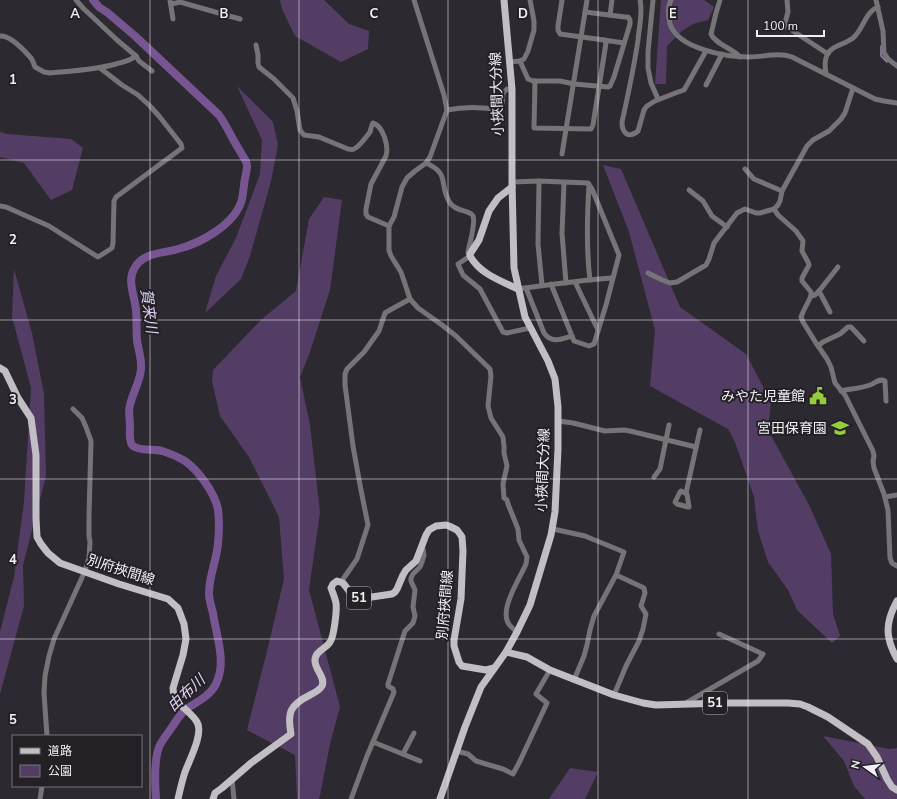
<svg xmlns="http://www.w3.org/2000/svg" width="897" height="799" font-family="'Nunito Sans','Noto Sans JP',sans-serif">
<rect width="100%" height="100%" fill="#2d2930"/>
<!-- green -->
<g fill="#533d65">
<polygon points="280,0 324,0 349,24 369,31 368,49 341,62 295,36 282,9"/>
<polygon points="661,0 704,0 714,7 708,20 693,24 682,31 667,46 666,84 655,84"/>
<polygon points="237,86 273,122 278,145 271,181 250,256 241,279 205,313 216,276 236,238 260,174 262,140"/>
<polygon points="0,132 7,134 71,139 83,148 72,190 51,200 24,163 0,157"/>
<polygon points="603,165 621,169 680,307 746,354 771,402 768,430 809,505 831,554 833,614 840,636 832,643 797,610 788,590 768,562 758,531 754,497 735,442 728,429 650,386 655,330 629,232"/>
<polygon points="324,197 342,200 330,290 309,355 300,377 310,425 320,512 309,590 340,707 330,744 321,791 319,799 297,799 295,755 247,730 269,643 284,579 279,517 249,457 220,416 212,381 213,370 262,319 296,291 309,219"/>
<polygon points="14,269 32,333 44,394 46,476 23,565 24,606 0,694 0,632 14,577 24,502 31,388 12,317"/>
<polygon points="823,736 889,749 897,748 897,799 865,799 854,786 844,761"/>
<polygon points="570,768 598,772 585,799 549,799"/>
</g>
<g fill="none" stroke-linecap="round" stroke-linejoin="round">
<!-- stream -->
<polyline stroke="#9c84b0" stroke-width="1.5" points="881,46 881,56 887,62"/>
<!-- river -->
<path stroke="#775592" stroke-width="8" d="M 93,0 L 99,7 L 108,13 L 135,36 L 219,115 C 227,126 232,139 240,151 C 242,156 247,160 247,166 C 247,172 244,180 244,186 C 243,191 243,195 242,199 C 236,224 201,243 178,249 C 161,254 143,252 134,269 C 127,281 135,297 136,310 C 137,320 136,330 137,340 C 138,349 142,359 141,369 C 140,382 133,392 130,405 C 128,412 130,419 130,426 C 130,431 129,437 131,443 C 131,444 132,445 133,446 C 139,451 154,449 162,451 C 169,453 178,457 185,461 C 199,471 214,492 218,509 C 219,518 219,534 218,543 C 217,560 209,575 209,593 C 209,600 211,606 213,613 C 216,636 227,661 216,684 C 210,696 198,701 188,708 C 180,713 177,720 172,727 C 168,733 163,739 160,745 C 154,757 155,785 156,799"/>
<!-- minor -->
<g stroke="#767477" stroke-width="5">
<polyline points="76,0 83,8 117,40 136,56 139,61 152,71"/>
<polyline points="170,0 173,19"/>
<path d="M 414,0 L 444,95 L 447,110 L 430,157 L 426,163 L 415,171 L 407,178 L 402,187 L 394,217 L 389,226 L 389,250 L 391,256 L 401,272 L 410,299 L 418,308 L 442,325 L 456,336 L 490,369 L 491,376 L 488,406 L 491,418 L 503,437 L 504,446 L 504,453 L 507,466 L 503,484 L 504,498 L 507,500 L 508,504 L 518,529 L 519,540 L 527,557 L 526,564 C 520,578 502,605 507,620 C 508,625 513,629 517,632"/>
<path d="M 640,0 C 643,13 639,27 638,40 C 634,68 628,95 622,122 C 622,133 628,139 638,131 L 644,110 L 647,106 L 655,101 L 678,92 L 684,90 L 688,83 L 706,51"/>
<polyline points="653,0 648,52 648,68 651,83 658,99"/>
<path d="M 671,0 C 667,8 668,16 670,24 C 678,49 727,57 749,57 C 764,57 778,52 792,57 L 875,99 L 884,101 L 897,103"/>
<path d="M 720,0 L 716,13 L 711,34 C 715,44 732,48 740,57"/>
<polyline points="876,0 883,31 884,53 888,59 897,66"/>
<polyline points="171,4 176,3 180,2 240,19"/>
<polyline points="610,15 612,0"/>
<polyline points="784,27 788,12 787,0"/>
<polyline points="793,31 828,54"/>
<path d="M 0,36 C 10,35 25,51 31,58 C 33,61 34,64 35,67 L 44,72 L 50,73 C 72,71 94,70 116,64 C 123,62 130,61 136,56"/>
<polyline points="604,40 624,43"/>
<path d="M 256,45 L 258,55 L 258,63 L 259,67 L 274,79 L 293,98 L 297,111 L 300,130 L 304,135 L 319,137 L 348,149 C 349,149 352,150 354,149 C 359,147 367,136 370,132 C 371,129 371,126 373,123 C 383,126 389,146 386,156 L 371,184 L 366,209 L 366,214 L 368,217 L 389,226"/>
<polyline points="520,61 528,79 533,81 560,81 574,84 608,87 610,86 614,77 630,24 630,20 628,17 625,17 585,12"/>
<polyline points="509,62 520,61 524,59 528,51 534,30 534,21 530,0"/>
<path d="M 826,74 C 825,68 824,61 827,55 C 832,45 844,45 853,38 C 863,30 865,12 878,7"/>
<polyline points="535,81 534,128 591,129 593,125 606,43 604,40 560,34 558,30 558,26 562,0"/>
<polyline points="706,85 722,54"/>
<path d="M 447,110 C 465,106 484,107 502,110 L 503,93 L 507,89 L 512,89"/>
<polyline points="562,154 587,0"/>
<path d="M 426,163 C 451,174 438,184 450,203 C 456,212 470,210 473,216 C 476,224 469,244 468,253 L 470,254"/>
<polyline points="745,169 754,179 782,191"/>
<polyline points="539,181 538,244 542,285"/>
<polyline points="512,182 539,181 588,183 592,189 619,255 606,305 594,344 589,346 574,341 551,284"/>
<polyline points="564,183 562,233 566,283"/>
<path d="M 589,185 C 587,217 586,248 590,280"/>
<polyline points="689,190 703,201 712,216 727,227"/>
<polyline points="0,206 6,207 49,226 98,257 112,248 113,243 114,201 116,197 182,148 181,144 159,116 149,105 138,95 122,85 100,68"/>
<polyline points="774,209 778,215 796,231 803,241 802,251 808,262 809,265 802,278 802,281 811,292 811,296 803,312 801,317 803,322 816,343 827,359 831,367 835,383 845,395 873,451 874,456 873,461 874,468 884,494 888,510 890,558 892,563 897,566"/>
<polyline points="470,256 458,264 463,275 480,289 503,332 507,333 530,328"/>
<polyline points="648,273 662,280 670,283 677,282 706,265 709,259 714,243 737,213 745,209 756,213 760,213 774,209 778,205 780,201 782,191 807,146 813,140 829,131 841,119 845,113 853,88"/>
<polyline points="575,282 598,330"/>
<path d="M 526,288 L 544,333 C 552,344 561,339 572,336"/>
<path d="M 518,289 C 550,285 581,280 612,278"/>
<polyline points="819,291 830,312"/>
<polyline points="811,296 815,295 819,291 838,267"/>
<polyline points="818,346 823,342 840,334 848,327 851,327 864,341"/>
<path d="M 841,391 C 850,389 862,388 870,385 C 876,383 879,378 885,381 L 886,401"/>
<polyline points="558,421 573,423 605,431 624,430 630,431 696,447"/>
<polyline points="654,477 660,469 669,425"/>
<polygon points="681,491 687,494 689,507 688,507 677,504 675,502 680,492"/>
<polyline points="686,493 700,430"/>
<polyline points="885,497 897,495"/>
<polyline points="553,529 585,536 624,552 616,575 594,616 590,630 587,645 584,656 574,680"/>
<polyline points="341,582 357,559 368,525 360,485 353,446 345,385 345,374 347,369 364,352 379,331 385,313 390,310 410,299"/>
<polyline points="614,695 626,666 639,641 643,629 646,614 641,606 645,593 644,588 627,580 616,575"/>
<polyline points="686,703 758,661 763,654 719,634"/>
<polyline points="47,736 44,693 45,676 49,656 54,639 85,571 89,558 90,542 89,536 89,516 91,441 86,427 82,418 73,409"/>
<polyline points="373,742 420,761"/>
<polyline points="456,751 468,754 476,761 503,769 513,774 520,761 547,703 536,694 550,670"/>
<polyline points="403,754 414,733"/>
<polyline points="232,779 234,799"/>
<polyline points="40,799 42,786"/>
<polyline points="351,799 367,756 392,697 394,692 393,689 388,686 388,684 405,631 413,623 415,616 413,607 415,590 411,581 411,578 413,574 420,567 422,562 424,555 423,549 422,547"/>
</g>
<!-- major -->
<g stroke="#c1bec4" stroke-width="7">
<path d="M 512,187 L 498,198 L 489,211 L 479,240 L 470,254 L 470,256 C 480,274 501,281 518,289"/>
<path d="M 0,368 L 5,371 L 18,398 L 31,418 L 36,455 L 36,518 L 37,537 L 41,544 L 48,553 L 60,563 L 119,584 L 168,599 L 178,608 L 184,624 L 186,639 L 183,655 L 173,688 C 173,704 190,710 197,722 C 204,733 189,761 185,772 C 182,781 180,790 178,799"/>
<path d="M 897,601 C 891,612 886,626 889,638 C 890,646 894,653 897,659"/>
<polyline points="506,652 527,657 550,670 614,695 643,703 656,705 724,703 788,703 800,704 808,707 828,717 868,744 877,757 887,779 892,787 897,790"/>
<path d="M 213,799 L 215,793 L 222,788 L 251,763 L 291,734 C 287,712 290,705 310,695 C 314,693 320,690 322,686 C 326,677 314,669 315,660 C 315,651 326,649 330,642 C 334,637 337,610 336,603 C 335,598 333,593 331,588 L 333,584 L 337,581 L 343,583 L 350,592 L 359,598 L 365,598 L 392,594 L 395,592 L 397,589 L 403,575 L 406,570 L 416,561 L 426,535 L 429,530 L 436,526 L 446,525 L 449,526 L 457,530 L 460,534 L 462,537 L 463,551 L 461,599 L 454,640 L 454,646 L 459,662 L 462,666 L 486,670 L 494,668"/>
<polyline points="440,799 465,727 481,687 506,652 517,632 530,605 551,535 555,512 558,449 558,407 555,379 548,361 525,317 514,268 512,182 512,89 504,0"/>
</g>
</g>
<!-- grid -->
<path fill="none" stroke="#f3f0f5" stroke-width="1" stroke-opacity="0.55" d="M 150,0 L 150,799M 299,0 L 299,799M 448,0 L 448,799M 598,0 L 598,799M 748,0 L 748,799M 0,160 L 897,160M 0,320 L 897,320M 0,479 L 897,479M 0,639 L 897,639"/>
<!-- icons -->
<defs>
<g id="civic-bare" transform="scale(1.38)"><path d="M-.6-6.5H3V-4.5H.6V-3L4-1V1h2V6H-6V1h2V-1L-.6-3ZM-1.2 2.5V6h2.4V2.5Z" fill="#94cc3c" stroke="#232026" stroke-width="2.5" paint-order="stroke"/></g>
<g id="school-bare" transform="scale(1.38)"><path d="M0-5L7-2L0 1L-7-2ZM-4 1L0 2.5L4 1V4Q0 6-4 4Z" fill="#94cc3c" stroke="#232026" stroke-width="2.5" paint-order="stroke"/></g>
</defs>
<g fill-rule="evenodd">
<use href="#civic-bare" x="818" y="396"/>
<use href="#school-bare" x="840" y="428"/>
</g>
<g text-anchor="middle" dominant-baseline="central" stroke-width="4" stroke-linejoin="round" paint-order="stroke">
<!-- shield labels -->
<g fill="#232026" stroke="#b5b2b7" stroke-width="1">
<rect x="347" y="587" width="24" height="22" rx="3"/>
<rect x="703" y="692" width="24" height="22" rx="3"/>
</g>
<g font-size="13" font-weight="bold" fill="#f3f0f5">
<text x="359" y="598">51</text>
<text x="715" y="703">51</text>
</g>
<!-- street labels -->
<g font-size="14" fill="#f3f0f5" stroke="#232026">
<text transform="translate(497 94) rotate(-92)">小挾間大分線</text>
<text transform="translate(543 470) rotate(-88)">小挾間大分線</text>
<text transform="translate(121 570) rotate(18)">別府挾間線</text>
<text transform="translate(445 605) rotate(-85)">別府挾間線</text>
</g>
<!-- poi labels -->
<g font-size="14" fill="#f3f0f5" stroke="#232026" text-anchor="end">
<text x="805" y="396">みやた児童館</text>
<text x="827" y="428">宮田保育園</text>
</g>
<!-- water labels -->
<g font-size="15" font-style="italic" fill="#e2d0f4" stroke="#232026">
<text transform="translate(149 311) rotate(82)">賀来川</text>
<text transform="translate(186 693) rotate(-43)">由布川</text>
</g>
</g>
<g font-size="13" text-anchor="middle" font-weight="bold" fill="#f3f0f5" stroke="#232026" stroke-width="4" stroke-linejoin="round" paint-order="stroke">
<text x="75" y="18">A</text>
<text x="224" y="18">B</text>
<text x="374" y="18">C</text>
<text x="523" y="18">D</text>
<text x="673" y="18">E</text>
<text x="13" y="84">1</text>
<text x="13" y="244">2</text>
<text x="13" y="404">3</text>
<text x="13" y="564">4</text>
<text x="13" y="724">5</text>
</g>
<!-- legend -->
<rect x="12" y="735" width="130" height="52" fill="#232026" stroke="#767379"/>
<rect x="20" y="748" width="20" height="6" fill="#c1bec4" stroke="#767379"/>
<text x="48" y="755" font-size="12" fill="#f3f0f5">道路</text>
<rect x="20" y="765" width="20" height="12" fill="#533d65" stroke="#767379"/>
<text x="48" y="775" font-size="12" fill="#f3f0f5">公園</text>
<!-- north arrow -->
<g transform="translate(865 767) rotate(284)" stroke="#232026" stroke-width="3" paint-order="stroke">
<path d="M0-3L7 15L0 10L-7 15Z" fill="#f3f0f5"/>
<text y="-6" font-size="11" font-weight="bold" text-anchor="middle" fill="#f3f0f5">N</text>
</g>
<!-- scale -->
<path d="M757 30v6h67v-6" fill="none" stroke="#f3f0f5" stroke-width="2"/>
<text x="763" y="30" font-size="12" fill="#f3f0f5" stroke="#232026" stroke-width="3" paint-order="stroke">100 m</text>
</svg>
